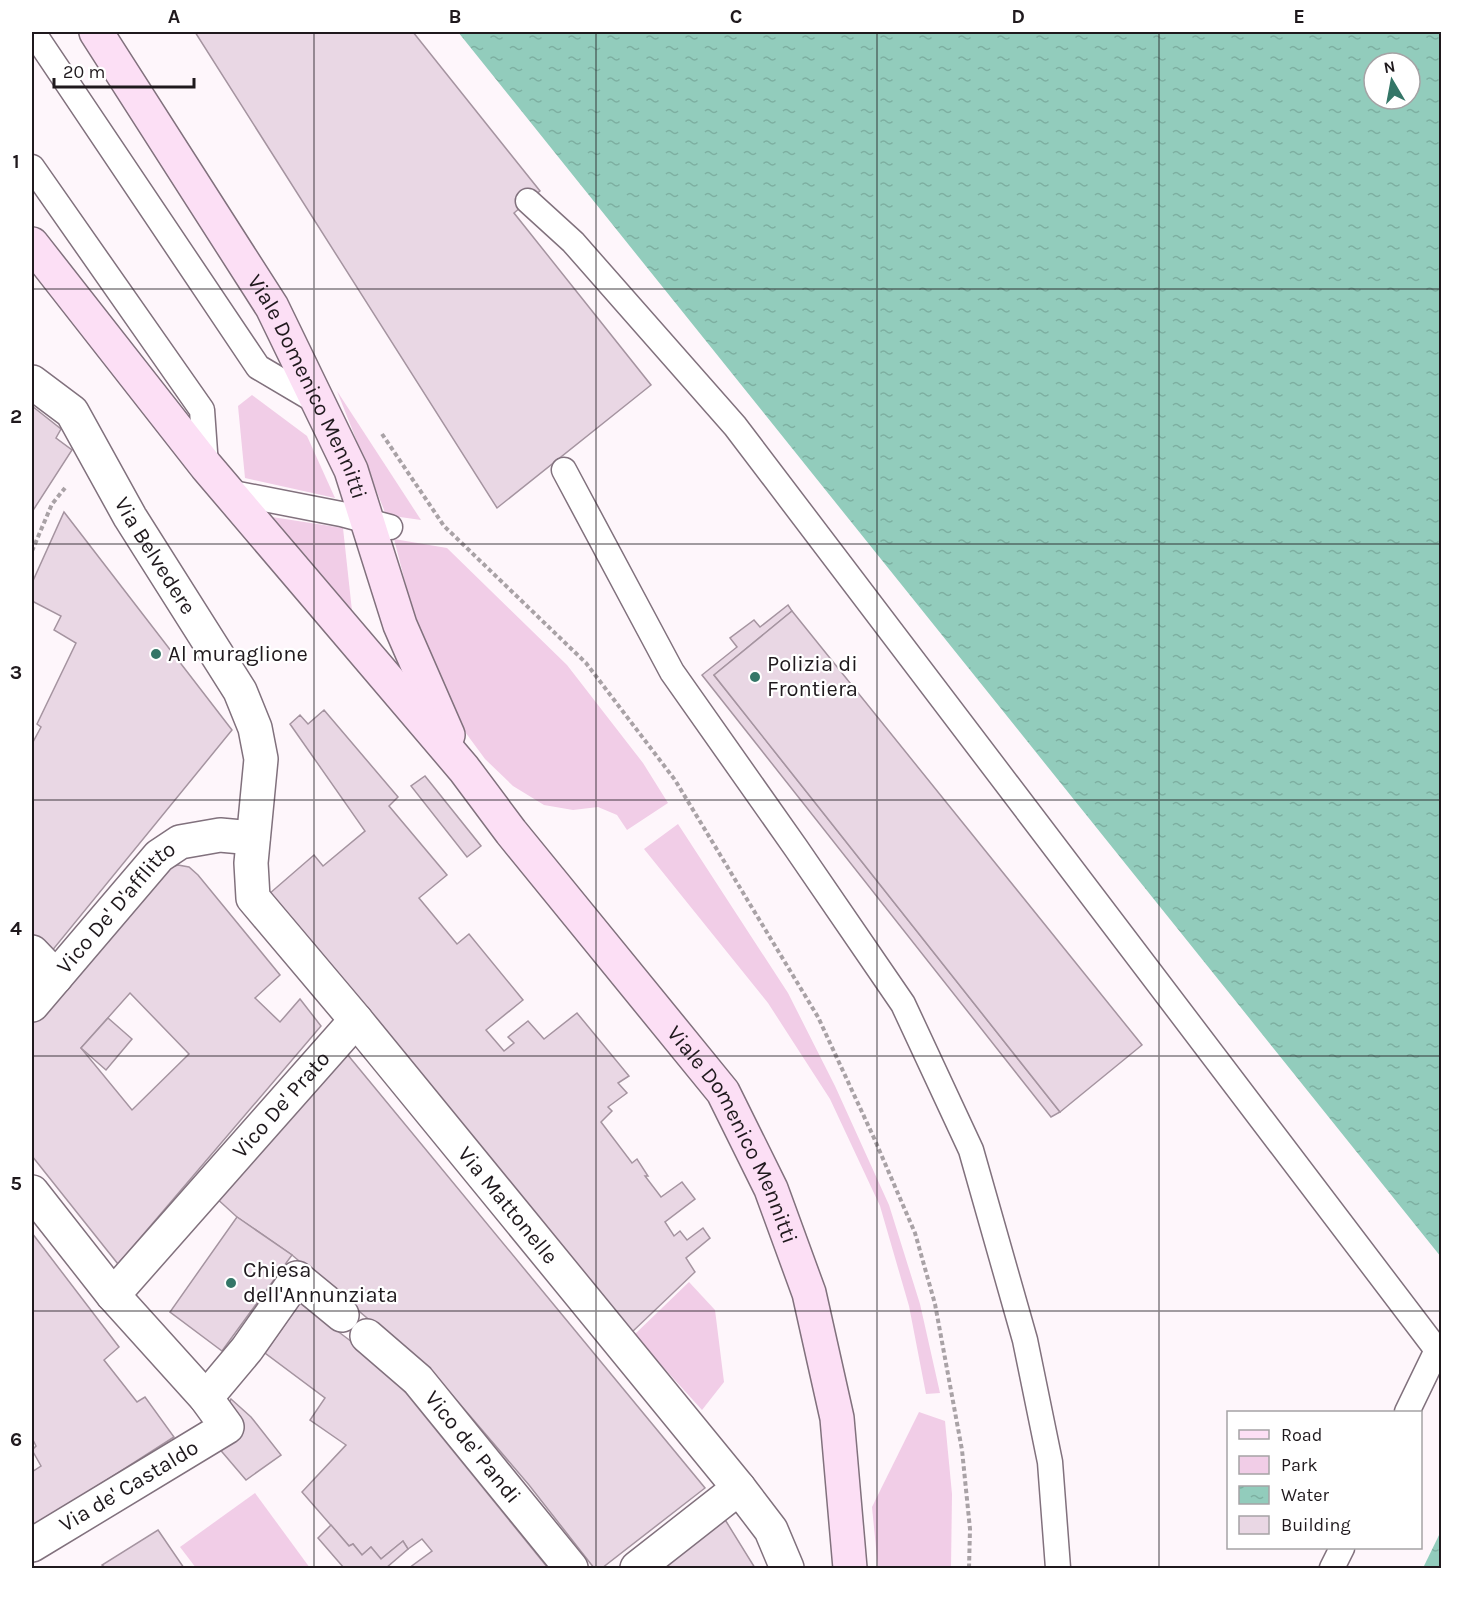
<svg xmlns="http://www.w3.org/2000/svg" width="1473" height="1600" font-family="Karla,sans-serif">
<defs>
<pattern id="water-ripples" width="26" height="14" patternUnits="userSpaceOnUse" patternTransform="scale(1.5)"><rect width="26" height="14" fill="#92ccbc"/><path d="M2 4q2-2 4 0t4 0M15 11q2-2 4 0t4 0" fill="none" stroke="#7dafa1"/></pattern>
</defs>
<rect width="100%" height="100%" fill="#fef6fb"/>
<!-- green -->
<g fill="#f1cde7">
<polygon points="337,391 421,520 386,515"/>
<polygon points="252,395 307,436 335,498 245,478 238,406"/>
<polygon points="272,517 343,528 353,620"/>
<polygon points="394,539 447,548 567,665 643,763 668,803 627,830 617,815 598,807 573,810 544,805 513,786 485,759 457,721 412,609"/>
<polygon points="678,824 788,993 835,1086 889,1205 920,1304 940,1393 926,1394 909,1306 880,1206 830,1099 768,1003 644,849"/>
<polygon points="689,1282 715,1310 724,1382 702,1410 634,1335"/>
<polygon points="919,1412 945,1421 952,1494 951,1568 878,1568 872,1507"/>
<polygon points="255,1493 310,1568 196,1568 180,1547"/>
</g>
<!-- water -->
<g fill="url(#water-ripples)" fill-rule="evenodd">
<path d="M 458,32 L 1441,32 L 1441,1257 ZM 1374,63 L 1410,63 L 1410,99 L 1374,99 Z"/>
<polygon points="1441,1531 1441,1568 1423,1568"/>
</g>
<!-- building -->
<g fill="#e9d7e4" stroke="#a594a0" stroke-width="1.5" fill-rule="evenodd">
<polygon points="195,32 413,32 540,191 514,213 651,385 497,508"/>
<polygon points="32,406 61,429 56,438 72,450 32,512"/>
<polygon points="64,512 232,730 51,952 32,933 32,744 41,727 37,724 76,643 54,630 61,616 32,601 32,583"/>
<polygon points="788,605 792,611 714,675 1060,1112 1051,1117 702,675 737,647 730,638 754,620 760,627"/>
<polygon points="792,611 1142,1045 1060,1112 714,675"/>
<polygon points="324,710 398,797 389,806 447,875 419,898 457,944 469,934 523,1000 486,1030 504,1051 514,1043 508,1037 528,1021 544,1039 577,1013 629,1076 618,1083 627,1093 608,1107 612,1111 601,1122 632,1163 637,1159 648,1176 645,1176 661,1197 682,1182 695,1199 665,1222 674,1236 680,1231 687,1240 703,1228 710,1238 686,1258 695,1272 631,1333 269,894 314,855 323,866 365,831 290,724 300,715 308,724"/>
<polygon points="425,776 481,846 467,857 411,786"/>
<path d="M 178,865 L 189,867 L 198,875 L 280,975 L 255,998 L 280,1022 L 300,999 L 321,1026 L 118,1264 L 32,1156 L 32,1021 L 169,868 ZM 130,993 L 189,1054 L 132,1110 L 81,1048 Z"/>
<polygon points="108,1018 132,1039 106,1070 81,1048"/>
<polygon points="347,1054 705,1488 602,1568 594,1568 529,1485 435,1375 292,1255 237,1217 214,1196"/>
<polygon points="237,1217 292,1255 222,1351 170,1312"/>
<polygon points="32,1233 119,1347 104,1360 137,1402 145,1397 174,1437 32,1528 32,1472 41,1466 32,1450 36,1446 32,1438"/>
<polygon points="300,1303 364,1351 402,1388 548,1568 409,1568 432,1551 422,1539 408,1549 403,1541 381,1559 371,1547 362,1555 353,1544 349,1546 302,1492 346,1445 310,1420 325,1398 265,1353"/>
<polygon points="231,1399 251,1417 281,1455 246,1480 217,1446 225,1411"/>
<polygon points="724,1518 755,1568 659,1568"/>
<polygon points="331,1525 349,1546 353,1544 362,1555 371,1547 381,1559 403,1541 408,1549 386,1568 344,1568 318,1538"/>
<polygon points="158,1530 184,1568 106,1568 102,1565"/>
</g>
<g fill="none" stroke-linecap="round" stroke-linejoin="round">
<!-- lane casing -->
<g stroke="#81717d" stroke-width="27">
<g id="lane">
<polyline points="33,32 258,367 319,403"/>
<polyline points="32,167 202,410 206,466"/>
<polyline points="528,201 573,242 735,426 1437,1350 1407,1412"/>
<polyline points="564,470 672,672 796,848 903,1004 971,1150 1025,1340 1050,1462 1058,1568"/>
<polyline points="228,492 341,514 390,527"/>
<polyline points="1332,1568 1342,1548"/>
</g>
</g>
<!-- street casing -->
<g stroke="#81717d" stroke-width="36">
<g id="street">
<path id="s1" d="M 32,382 L 72,412 L 130,517 L 240,691 L 255,728 L 261,759 L 251,863 L 253,898 L 356,1020 L 739,1488 L 771,1530 L 787,1568"/>
<polyline points="32,952 56,977"/>
<path id="s2" d="M 32,1005 L 159,856 L 180,842 L 220,835 L 253,838"/>
<polyline points="32,1192 113,1295 206,1398 227,1427 32,1545"/>
<path id="s3" d="M 113,1295 L 356,1020"/>
<path id="s4" d="M 367,1336 L 418,1380 L 571,1568"/>
<polyline points="206,1398 247,1349 297,1278 342,1315"/>
<polyline points="637,1568 739,1488"/>
</g>
</g>
<!-- secondary casing -->
<g stroke="#81717d" stroke-width="36">
<g id="secondary">
<path id="s5" d="M 96,32 L 272,307 L 351,470 L 400,625 L 448,735"/>
<path id="s6" d="M 32,244 L 206,466 L 464,769 L 511,832 L 723,1092 L 771,1189 L 809,1293 L 837,1418 L 850,1568"/>
</g>
</g>
<!-- path -->
<g stroke="#a9a2a6" stroke-width="4" stroke-dasharray="4.5 3" stroke-linecap="butt">
<polyline points="382,434 444,526 586,663 675,780 818,1017 874,1138 915,1233 935,1304 962,1450 970,1529 969,1568"/>
<polyline points="32,551 52,504 65,488"/>
</g>
<!-- lane -->
<use href="#lane" stroke="#fff" stroke-width="24"/>
<!-- street -->
<use href="#street" stroke="#fff" stroke-width="33"/>
<!-- secondary -->
<use href="#secondary" stroke="#fcdff5" stroke-width="33"/>
</g>
<!-- grid -->
<path fill="none" stroke="#1f191d" stroke-width="1.5" stroke-opacity="0.55" d="M 314,32 L 314,1568M 596,32 L 596,1568M 877,32 L 877,1568M 1159,32 L 1159,1568M 32,289 L 1442,289M 32,544 L 1442,544M 32,800 L 1442,800M 32,1056 L 1442,1056M 32,1311 L 1442,1311"/>
<!-- markers -->
<g fill="#347667" stroke="#fff" stroke-width="2">
<circle cx="156" cy="654" r="6"/>
<circle cx="755" cy="677" r="6"/>
<circle cx="231" cy="1283" r="6"/>
</g>
<g text-anchor="middle" dominant-baseline="central" stroke-width="4.5" stroke-linejoin="round" paint-order="stroke">
<!-- street labels -->
<g font-size="22" fill="#1f191d" stroke="#fff">
<text stroke="none"><textPath href="#s5" startOffset="414">Viale Domenico Mennitti</textPath></text>
<text stroke="none"><textPath href="#s1" startOffset="216">Via Belvedere</textPath></text>
<text stroke="none"><textPath href="#s2" startOffset="129">Vico De' D'afflitto</textPath></text>
<text stroke="none"><textPath href="#s3" startOffset="254">Vico De' Prato</textPath></text>
<text stroke="none"><textPath href="#s6" startOffset="1136">Viale Domenico Mennitti</textPath></text>
<text stroke="none"><textPath href="#s1" startOffset="986">Via Mattonelle</textPath></text>
<text stroke="none"><textPath href="#s4" startOffset="154">Vico de' Pandi</textPath></text>
<text transform="translate(129 1486) rotate(-31)">Via de' Castaldo</text>
</g>
<!-- poi labels -->
<g font-size="22" fill="#1f191d" stroke="#fff" text-anchor="start">
<text x="168" y="654">Al muraglione</text>
<text x="767" y="664">Polizia di<tspan x="767" dy="25">Frontiera</tspan></text>
<text x="243" y="1270">Chiesa<tspan x="243" dy="25">dell'Annunziata</tspan></text>
</g>
</g>
<!-- border -->
<rect width="1473" height="1600" fill="none" stroke="#ffffff" stroke-width="66"/>
<!-- legend -->
<rect x="1227" y="1411" width="195" height="138" fill="#ffffff" stroke="#a5a3a5" stroke-width="1.5"/>
<rect x="1239" y="1430" width="30" height="9" fill="#fcdff5" stroke="#a5a3a5" stroke-width="1.5"/>
<text x="1281" y="1441" font-size="18" fill="#1f191d">Road</text>
<rect x="1239" y="1456" width="30" height="18" fill="#f1cde7" stroke="#a5a3a5" stroke-width="1.5"/>
<text x="1281" y="1471" font-size="18" fill="#1f191d">Park</text>
<rect x="1239" y="1486" width="30" height="18" fill="url(#water-ripples)" stroke="#a5a3a5" stroke-width="1.5"/>
<text x="1281" y="1501" font-size="18" fill="#1f191d">Water</text>
<rect x="1239" y="1516" width="30" height="18" fill="#e9d7e4" stroke="#a5a3a5" stroke-width="1.5"/>
<text x="1281" y="1531" font-size="18" fill="#1f191d">Building</text>
<!-- north arrow -->
<g transform="translate(1392 81) rotate(350)"><circle r="28" fill="#ffffff" stroke="#a5a3a5" stroke-width="1.5"/>
<path d="M0-4.5L10 22L0 15L-10 22Z" fill="#347667"/>
<text y="-9" font-size="16" font-weight="bold" text-anchor="middle" fill="#1f191d">N</text>
</g>
<!-- scale -->
<path d="M54 78v9h140v-9" fill="none" stroke="#1f191d" stroke-width="3"/>
<text x="63" y="78" font-size="18" fill="#1f191d" stroke="#ffffff" stroke-width="4.5" paint-order="stroke">20 m</text>
<rect x="33" y="33" width="1407" height="1534" fill="none" stroke="#1f191d" stroke-width="2"/>
<g font-size="20" text-anchor="middle" font-weight="bold" fill="#1f191d">
<text x="174" y="23">A</text>
<text x="455" y="23">B</text>
<text x="736" y="23">C</text>
<text x="1018" y="23">D</text>
<text x="1299" y="23">E</text>
<text x="16" y="168">1</text>
<text x="16" y="423">2</text>
<text x="16" y="679">3</text>
<text x="16" y="935">4</text>
<text x="16" y="1190">5</text>
<text x="16" y="1446">6</text>
</g>
</svg>
